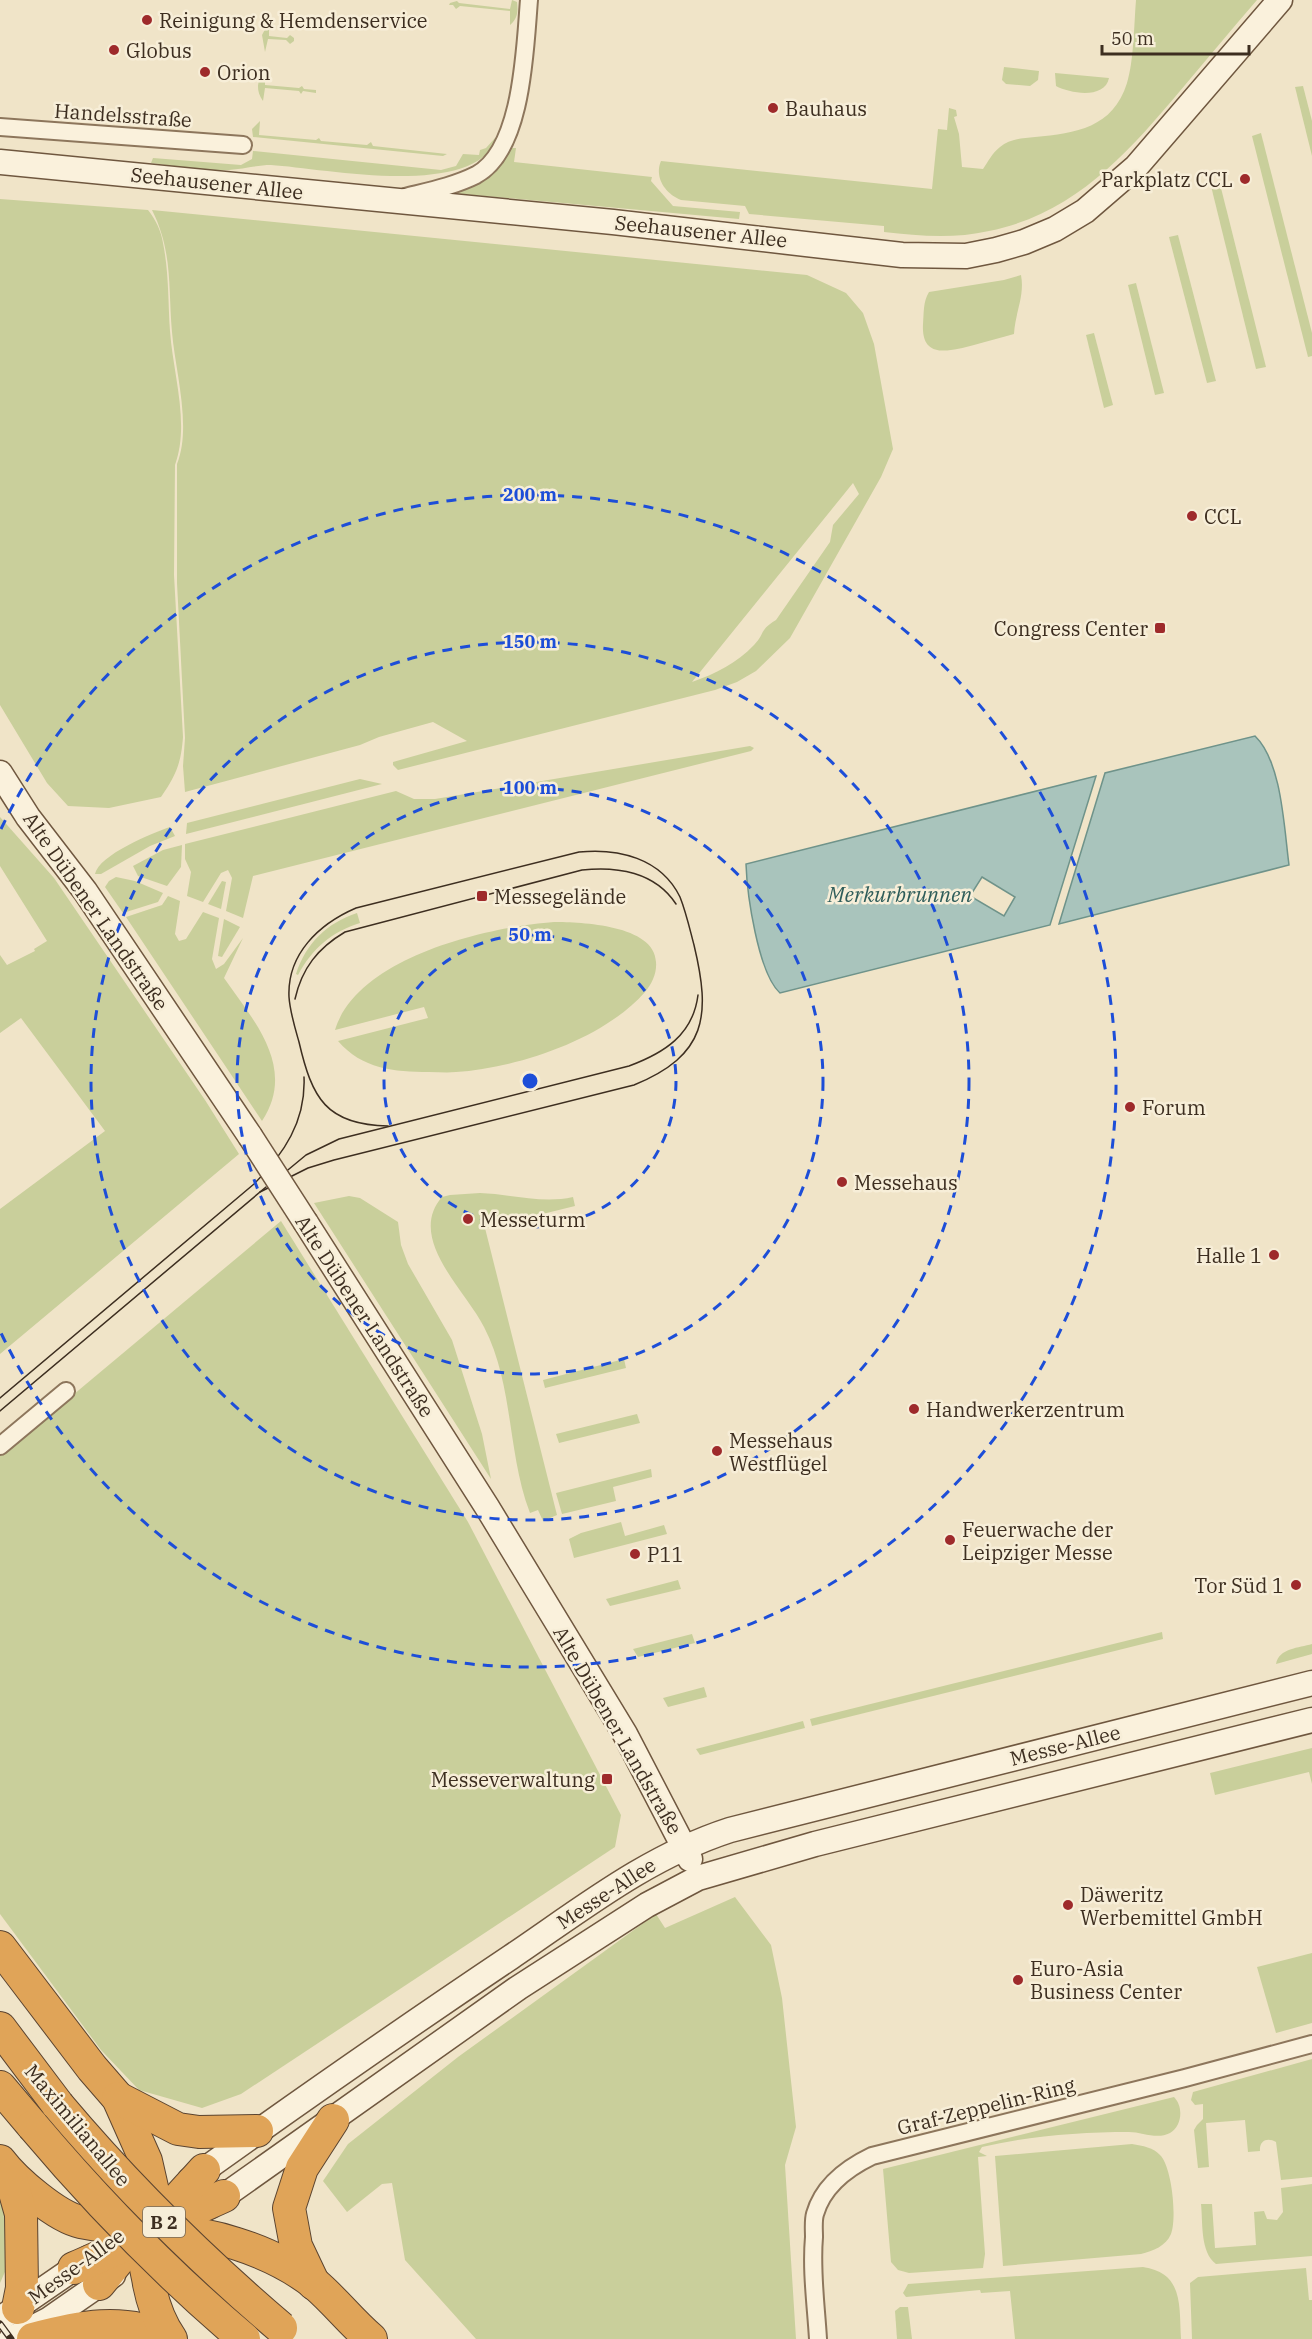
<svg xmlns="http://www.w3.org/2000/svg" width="1312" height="2339" font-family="'IBM Plex Serif',serif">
<rect width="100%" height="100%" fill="#f0e4c8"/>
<!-- green -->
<g fill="#c9cf9b" fill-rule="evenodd">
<path d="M 512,0 L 517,2 C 518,11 518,18 510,25 L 510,11 L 460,6 L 456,9 L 453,5 L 449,5 L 450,3 L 457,1 L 459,3 L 510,9 Z"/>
<path d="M 1136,0 L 1257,0 C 1231,30 1206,60 1180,91 C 1127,154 1074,214 989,231 C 954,239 919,236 884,232 L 884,226 L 749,214 L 745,206 L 681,200 C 665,194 654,177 661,161 L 932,189 L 938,129 L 947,130 L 949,108 L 956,110 L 957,116 L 954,117 L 959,134 L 962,167 L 983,169 C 988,162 992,153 1000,147 C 1010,139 1023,138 1035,137 C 1076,133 1113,128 1127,83 C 1134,61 1134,24 1136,0 Z"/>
<polygon points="269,22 269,36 287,38 290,35 294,38 294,41 290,44 286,40 268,39 265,52 262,35"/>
<polygon points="1004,67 1039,71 1038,80 1030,86 1006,84 1002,80"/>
<path d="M 265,72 L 265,85 L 299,88 L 302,86 L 304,89 L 316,90 L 316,93 L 303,91 L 301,94 L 299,91 L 265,88 L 263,101 C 256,91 256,80 265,72 Z"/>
<path d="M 1055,73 L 1109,78 C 1105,99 1071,94 1056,86 Z"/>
<polygon points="1303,86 1312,121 1312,156 1295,87"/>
<polygon points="260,121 259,135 316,140 319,138 321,141 367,145 371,142 373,146 447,154 443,156 253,137 252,129"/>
<polygon points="1261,133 1312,333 1312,356 1308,357 1252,136"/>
<path d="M 495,138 L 497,139 C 472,200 322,168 271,165 C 257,165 243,169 229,170 C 204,171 176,166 151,163 L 153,158 L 241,165 L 252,159 L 253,151 L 441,170 L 456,166 L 463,154 L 479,155 L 480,150 L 486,148 Z"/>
<polygon points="512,148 516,148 514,162 652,177 651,181 673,206 740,212 739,219 441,192 499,165"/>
<polygon points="1220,184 1266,367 1256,369 1211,186"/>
<path d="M 0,199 L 148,210 C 156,220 161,231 163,243 C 169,273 168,302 170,331 C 173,374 190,424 175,465 L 174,575 L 183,737 C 181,764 176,775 161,797 L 109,808 L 68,806 L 47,783 L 0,705 Z"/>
<path d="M 152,210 L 807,275 L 846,293 L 863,313 L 874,344 L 893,449 L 881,477 L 790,638 L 756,671 L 737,682 L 715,690 L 398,770 L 393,765 L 393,762 L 467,741 L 433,722 L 379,737 L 360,745 L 185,792 L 183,766 L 185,738 L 177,583 L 177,464 C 192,427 175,370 172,332 C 168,287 173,252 152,210 ZM 853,483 L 859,494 L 833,525 L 830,542 L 776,620 C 759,630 765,634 754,645 C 737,663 715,674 692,682 Z"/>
<polygon points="1178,235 1216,381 1207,383 1169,237"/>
<path d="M 1021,275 C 1025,296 1015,313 1014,334 C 1001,338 987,341 974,345 C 950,351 921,360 923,324 C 924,312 923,302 929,292 L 1004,280 Z"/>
<polygon points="1136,283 1164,393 1155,395 1128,285"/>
<polygon points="1094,333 1113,405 1104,408 1086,335"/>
<polygon points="750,746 754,748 751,751 253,876 243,918 226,911 232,878 228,870 221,873 203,902 187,896 191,872 185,859 185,844 396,791 414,799 435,799"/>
<polygon points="360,779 382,784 186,834 187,823"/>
<polygon points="0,817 54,878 205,1100 239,1154 0,1354 0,1209 105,1131 21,1018 0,1033 0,955 7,965 35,951 34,949 47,941 0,866"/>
<path d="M 170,827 L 175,836 L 150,846 L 101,874 L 95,874 C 99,855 152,833 170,827 Z"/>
<polygon points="182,845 181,867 167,886 138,876 133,866 163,850"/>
<polygon points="116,877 135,881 163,893 158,902 123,913 105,887 109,881"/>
<polygon points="222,881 226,882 221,909 208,904"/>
<path d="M 168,896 L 180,901 L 175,934 L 179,941 L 186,939 L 203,912 L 219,918 L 212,959 L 216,969 L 224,964 L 243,938 L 224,978 C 254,1021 297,1068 262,1121 L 126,917 L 162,905 Z"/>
<path d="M 357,913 L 360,923 C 331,932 312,949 298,975 L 296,974 C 306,943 327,923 357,913 Z"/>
<polygon points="224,919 240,927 222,957 218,956"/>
<path d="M 554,922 C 581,922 655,925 656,962 C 657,973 652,984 645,992 C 604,1039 518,1068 456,1072 C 447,1073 438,1072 429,1072 C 394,1072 362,1069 338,1041 L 428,1018 L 424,1007 L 335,1030 C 357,957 487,927 554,922 Z"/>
<path d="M 480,1193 C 511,1194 542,1204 573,1197 L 575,1206 L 485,1228 L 557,1515 L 543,1521 L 538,1510 L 530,1513 C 507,1453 514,1385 484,1327 C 466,1291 406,1238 442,1197 L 450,1195 Z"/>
<polygon points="349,1196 360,1198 398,1222 401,1245 408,1264 452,1340 482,1434 491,1479 314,1203"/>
<polygon points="281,1221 468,1522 621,1815 615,1847 241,2094 202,2108 139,2090 101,2050 0,1914 0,1456"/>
<polygon points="624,1359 626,1368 545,1388 543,1380"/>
<polygon points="637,1414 640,1423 559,1443 556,1434"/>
<polygon points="651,1469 652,1477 613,1487 616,1501 562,1514 556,1493"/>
<polygon points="621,1522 625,1536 664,1525 667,1534 574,1558 569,1539 581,1533"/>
<polygon points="678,1580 681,1589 610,1606 606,1599"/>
<polygon points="1162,1632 1163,1639 812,1726 810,1719"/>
<polygon points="692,1634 695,1643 638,1657 633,1649"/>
<path d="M 1312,1644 L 1312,1654 L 1276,1664 C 1279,1648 1299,1648 1312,1644 Z"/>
<polygon points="704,1687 707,1697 668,1707 663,1698"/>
<polygon points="803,1721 805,1728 700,1755 696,1749"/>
<polygon points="1312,1748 1312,1784 1309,1772 1215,1795 1210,1773"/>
<polygon points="735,1897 771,1945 782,1998 796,2127 785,2165 796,2339 476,2339 405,2260 392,2183 382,2184 347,2212 323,2181 348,2144 458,2057 656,1914 665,1928"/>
<polygon points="1312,1953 1312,2023 1276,2033 1257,1967"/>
<path d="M 1312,2059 L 1312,2177 L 1281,2180 L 1276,2142 C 1268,2137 1259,2140 1260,2151 L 1248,2152 L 1245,2120 L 1206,2123 L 1209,2167 L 1198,2168 L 1194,2130 L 1197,2125 L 1203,2119 L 1203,2104 L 1195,2105 L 1191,2100 L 1193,2092 Z"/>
<path d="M 1174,2097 C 1183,2106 1183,2125 1170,2133 C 1157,2140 1142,2132 1129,2132 C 1080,2132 1029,2136 982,2147 L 979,2152 L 987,2156 L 978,2157 L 985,2254 L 983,2268 L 909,2273 L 898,2270 L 891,2262 L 883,2169 Z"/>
<path d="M 1132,2144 C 1143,2146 1153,2147 1161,2156 C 1172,2169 1177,2218 1171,2234 C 1166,2246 1153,2251 1141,2254 L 1003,2266 L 995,2156 Z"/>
<path d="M 1312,2184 L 1312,2256 L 1216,2264 C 1200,2252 1203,2223 1201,2204 L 1212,2204 L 1215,2248 L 1256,2245 L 1254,2212 L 1264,2211 L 1267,2219 L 1277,2220 L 1283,2212 L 1281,2188 Z"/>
<polygon points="0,2192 5,2199 13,2254 0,2283"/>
<path d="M 1143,2267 C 1184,2273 1179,2306 1181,2339 L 1015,2339 L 1010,2291 L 981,2293 L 980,2290 L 906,2297 L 903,2293 L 908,2284 Z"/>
<polygon points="1306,2268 1309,2300 1312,2300 1312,2339 1192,2339 1190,2283 1198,2277"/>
<polygon points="900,2307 908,2307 912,2339 897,2339 895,2311"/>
</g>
<!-- water -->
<g fill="#a9c4bc" stroke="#6f938a" stroke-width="1.5" fill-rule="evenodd">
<path d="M 1255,736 C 1282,762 1284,828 1289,865 L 1059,924 L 1105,773 Z"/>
<path d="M 1096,776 L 1050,925 L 780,993 C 758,973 747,894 746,864 ZM 982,877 L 1015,897 L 1004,916 L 970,896 Z"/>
</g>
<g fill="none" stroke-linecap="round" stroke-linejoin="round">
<!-- street casing -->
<g stroke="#8d765c" stroke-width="20">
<g id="street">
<polyline points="0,127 243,145"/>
<path d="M 405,197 C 429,191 454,186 476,175 C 523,150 525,47 529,0"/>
<polyline points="0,1446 66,1391"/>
<path d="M 818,2339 C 816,2305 811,2271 814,2237 C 814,2230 813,2221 815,2214 C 823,2186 847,2168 872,2156 L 1185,2078 L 1312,2044"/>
</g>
</g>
<!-- secondary casing -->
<g stroke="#6f573f" stroke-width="27">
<g id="secondary">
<polyline points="0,162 613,222 902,255 966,256 996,250 1024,242 1055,229 1085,211 1136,167 1280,0"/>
<polyline points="0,773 28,817 85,891 250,1136"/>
<polyline points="306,1223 487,1507 625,1734 690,1859"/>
<path d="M 190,2180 C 296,2104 402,2030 511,1957 C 582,1909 647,1857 730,1830 L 1312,1683"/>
<polyline points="210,2206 518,1988 647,1905 698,1878 815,1844 1312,1720"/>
<polyline points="0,2319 89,2258"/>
<polyline points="11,2339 48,2320 113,2275"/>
</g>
</g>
<!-- highway casing -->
<g stroke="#5b4430" stroke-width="34">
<g id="highway">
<polyline points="0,1947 92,2068 118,2098 146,2161 156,2205 147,2225 99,2284"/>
<polyline points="0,2028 58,2105"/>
<polyline points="0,2087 33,2126"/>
<polyline points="118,2098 178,2129 199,2132 257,2131"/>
<path d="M 0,2161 C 15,2181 57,2217 81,2222 C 101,2226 126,2228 146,2225 C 173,2221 199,2207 224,2196"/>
<polyline points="10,2175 21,2214 22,2288 18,2308"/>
<path d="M 74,2268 C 99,2258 125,2243 151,2236 C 200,2224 276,2253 315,2284 C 335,2301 351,2322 371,2339"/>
<polyline points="314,2284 296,2246 289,2208 302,2168 333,2120"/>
<path d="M 33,2339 C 77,2327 125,2317 168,2339"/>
<path d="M 171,2339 C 159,2322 153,2304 149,2284 C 148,2275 143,2261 145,2252 C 153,2221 183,2194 204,2170"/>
</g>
</g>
<!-- street -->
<use href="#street" stroke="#faf1dc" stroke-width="16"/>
<!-- secondary -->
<use href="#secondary" stroke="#faf1dc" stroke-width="24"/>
<!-- highway -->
<use href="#highway" stroke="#e0a458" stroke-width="32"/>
<!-- tram -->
<g stroke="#3d2e20" stroke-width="1.5">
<path d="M 295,999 C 302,968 318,948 345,932 L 582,870 C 617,866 655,872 676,904"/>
<path d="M 283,1174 L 306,1155 L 339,1139 L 629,1066 C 664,1053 693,1035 698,995"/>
<path d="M 260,1192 L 308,1168 L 334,1160 L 634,1085 C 707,1055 711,1016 694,945 C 690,930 686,912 680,897 C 661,858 618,848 579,852 L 356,908 C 319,924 287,954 289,997 C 290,1012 295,1028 299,1042 C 312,1098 326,1125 388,1126"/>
<path d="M 0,1398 L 254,1184 C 284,1154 306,1121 304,1077"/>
<polyline points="0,1411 266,1187"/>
</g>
<!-- rail casing -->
<g stroke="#3d2e20" stroke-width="7">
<polyline id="rail" points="0,2324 11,2339"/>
</g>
<!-- rail -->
<use href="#rail" stroke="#f7eed8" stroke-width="4.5" stroke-dasharray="14" stroke-linecap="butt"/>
<!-- secondary-bridge casing -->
<g stroke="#6f573f" stroke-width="27" stroke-linecap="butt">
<polyline id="secondary-bridge" points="250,1136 306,1223"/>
</g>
<!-- highway-bridge casing -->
<g stroke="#5b4430" stroke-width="34" stroke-linecap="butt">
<g id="highway-bridge">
<path d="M 58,2105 C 127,2187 199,2258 281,2328"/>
<path d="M 33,2126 C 98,2203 167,2274 244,2339"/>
</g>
</g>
<!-- secondary-bridge -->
<use href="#secondary-bridge" stroke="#faf1dc" stroke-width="24"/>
<!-- highway-bridge -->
<use href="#highway-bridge" stroke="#e0a458" stroke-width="32"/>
</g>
<!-- distance rings -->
<g fill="none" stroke="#1d4ed8" stroke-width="3" stroke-dasharray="10 8">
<circle cx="530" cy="1081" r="146"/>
<circle cx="530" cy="1081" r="293"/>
<circle cx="530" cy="1081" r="439"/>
<path d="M1 829A586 586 0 1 1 1 1333"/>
</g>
<!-- markers -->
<g fill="#9e2a2b" stroke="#f7eed8" stroke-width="2">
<circle cx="147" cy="20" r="6"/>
<circle cx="114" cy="50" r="6"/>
<circle cx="205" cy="72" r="6"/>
<circle cx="773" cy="108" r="6"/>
<circle cx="1245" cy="179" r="6"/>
<circle cx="1192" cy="516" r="6"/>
<rect x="1154" y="622" width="12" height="12" rx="3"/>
<rect x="476" y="890" width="12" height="12" rx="3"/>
<circle cx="1130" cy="1107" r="6"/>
<circle cx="842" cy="1182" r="6"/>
<circle cx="468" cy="1219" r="6"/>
<circle cx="1274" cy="1255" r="6"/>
<circle cx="914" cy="1409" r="6"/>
<circle cx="717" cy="1451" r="6"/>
<circle cx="950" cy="1540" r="6"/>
<circle cx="635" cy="1554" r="6"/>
<circle cx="1296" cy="1585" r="6"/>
<rect x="601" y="1773" width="12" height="12" rx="3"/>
<circle cx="1068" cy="1905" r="6"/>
<circle cx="1018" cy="1980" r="6"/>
</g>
<g text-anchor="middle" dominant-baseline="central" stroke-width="5" stroke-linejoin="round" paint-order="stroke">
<!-- shield labels -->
<rect fill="#f7eed8" stroke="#756857" stroke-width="1.5" x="143" y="2207" width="42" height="30" rx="4.5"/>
<g font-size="18" font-weight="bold" fill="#3d2e20">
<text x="164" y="2222">B 2</text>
</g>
<!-- poi labels -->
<g font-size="20" fill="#3d2e20" stroke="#f7eed8" text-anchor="start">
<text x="159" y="20">Reinigung &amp; Hemdenservice</text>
<text x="126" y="50">Globus</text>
<text x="217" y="72">Orion</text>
<text x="785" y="108">Bauhaus</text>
<text x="1233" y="179" text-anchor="end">Parkplatz CCL</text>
<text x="1204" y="516">CCL</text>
<text x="1148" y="628" text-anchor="end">Congress Center</text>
<text x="494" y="896">Messegelände</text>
<text x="1142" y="1107">Forum</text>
<text x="854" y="1182">Messehaus</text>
<text x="480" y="1219">Messeturm</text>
<text x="1262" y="1255" text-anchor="end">Halle 1</text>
<text x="926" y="1409">Handwerkerzentrum</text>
<text x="729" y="1440">Messehaus<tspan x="729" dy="23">Westflügel</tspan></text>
<text x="962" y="1529">Feuerwache der<tspan x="962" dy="23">Leipziger Messe</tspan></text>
<text x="647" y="1554">P11</text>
<text x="1284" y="1585" text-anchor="end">Tor Süd 1</text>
<text x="595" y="1779" text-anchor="end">Messeverwaltung</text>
<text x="1080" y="1894">Däweritz<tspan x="1080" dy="23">Werbemittel GmbH</tspan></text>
<text x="1030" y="1968">Euro-Asia<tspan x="1030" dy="23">Business Center</tspan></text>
</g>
<!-- street labels -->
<g font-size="20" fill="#3d2e20" stroke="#f7eed8">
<text transform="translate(123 115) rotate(4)">Handelsstraße</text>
<text transform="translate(217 183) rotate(6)">Seehausener Allee</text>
<text transform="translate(701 231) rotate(6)">Seehausener Allee</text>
<text transform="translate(96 911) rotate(55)">Alte Dübener Landstraße</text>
<text transform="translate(365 1316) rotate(57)">Alte Dübener Landstraße</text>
<text transform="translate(618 1730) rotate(60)">Alte Dübener Landstraße</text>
<text transform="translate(1065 1745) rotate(-14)">Messe-Allee</text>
<text transform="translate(606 1893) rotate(-33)">Messe-Allee</text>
<text transform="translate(986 2106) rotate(-14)">Graf-Zeppelin-Ring</text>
<text transform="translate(78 2125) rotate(50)">Maximilianallee</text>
<text transform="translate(76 2266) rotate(-36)">Messe-Allee</text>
</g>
<!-- water labels -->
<g font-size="21" font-style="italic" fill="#2f5d5a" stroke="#f7eed8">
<text x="900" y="894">Merkurbrunnen</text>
</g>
</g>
<circle cx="530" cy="1081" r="9" fill="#1d4ed8" stroke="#f7eed8" stroke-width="3"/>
<g font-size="18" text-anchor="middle" font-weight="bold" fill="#1d4ed8" stroke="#f7eed8" stroke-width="5" stroke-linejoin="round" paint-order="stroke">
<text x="530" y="501">200 m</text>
<text x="530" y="648">150 m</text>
<text x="530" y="794">100 m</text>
<text x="530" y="941">50 m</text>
</g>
<!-- scale -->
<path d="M1102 45v9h147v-9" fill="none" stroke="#3d2e20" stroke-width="3"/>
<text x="1111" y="45" font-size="18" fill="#3d2e20" stroke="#f7eed8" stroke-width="4.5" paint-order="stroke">50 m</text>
</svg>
